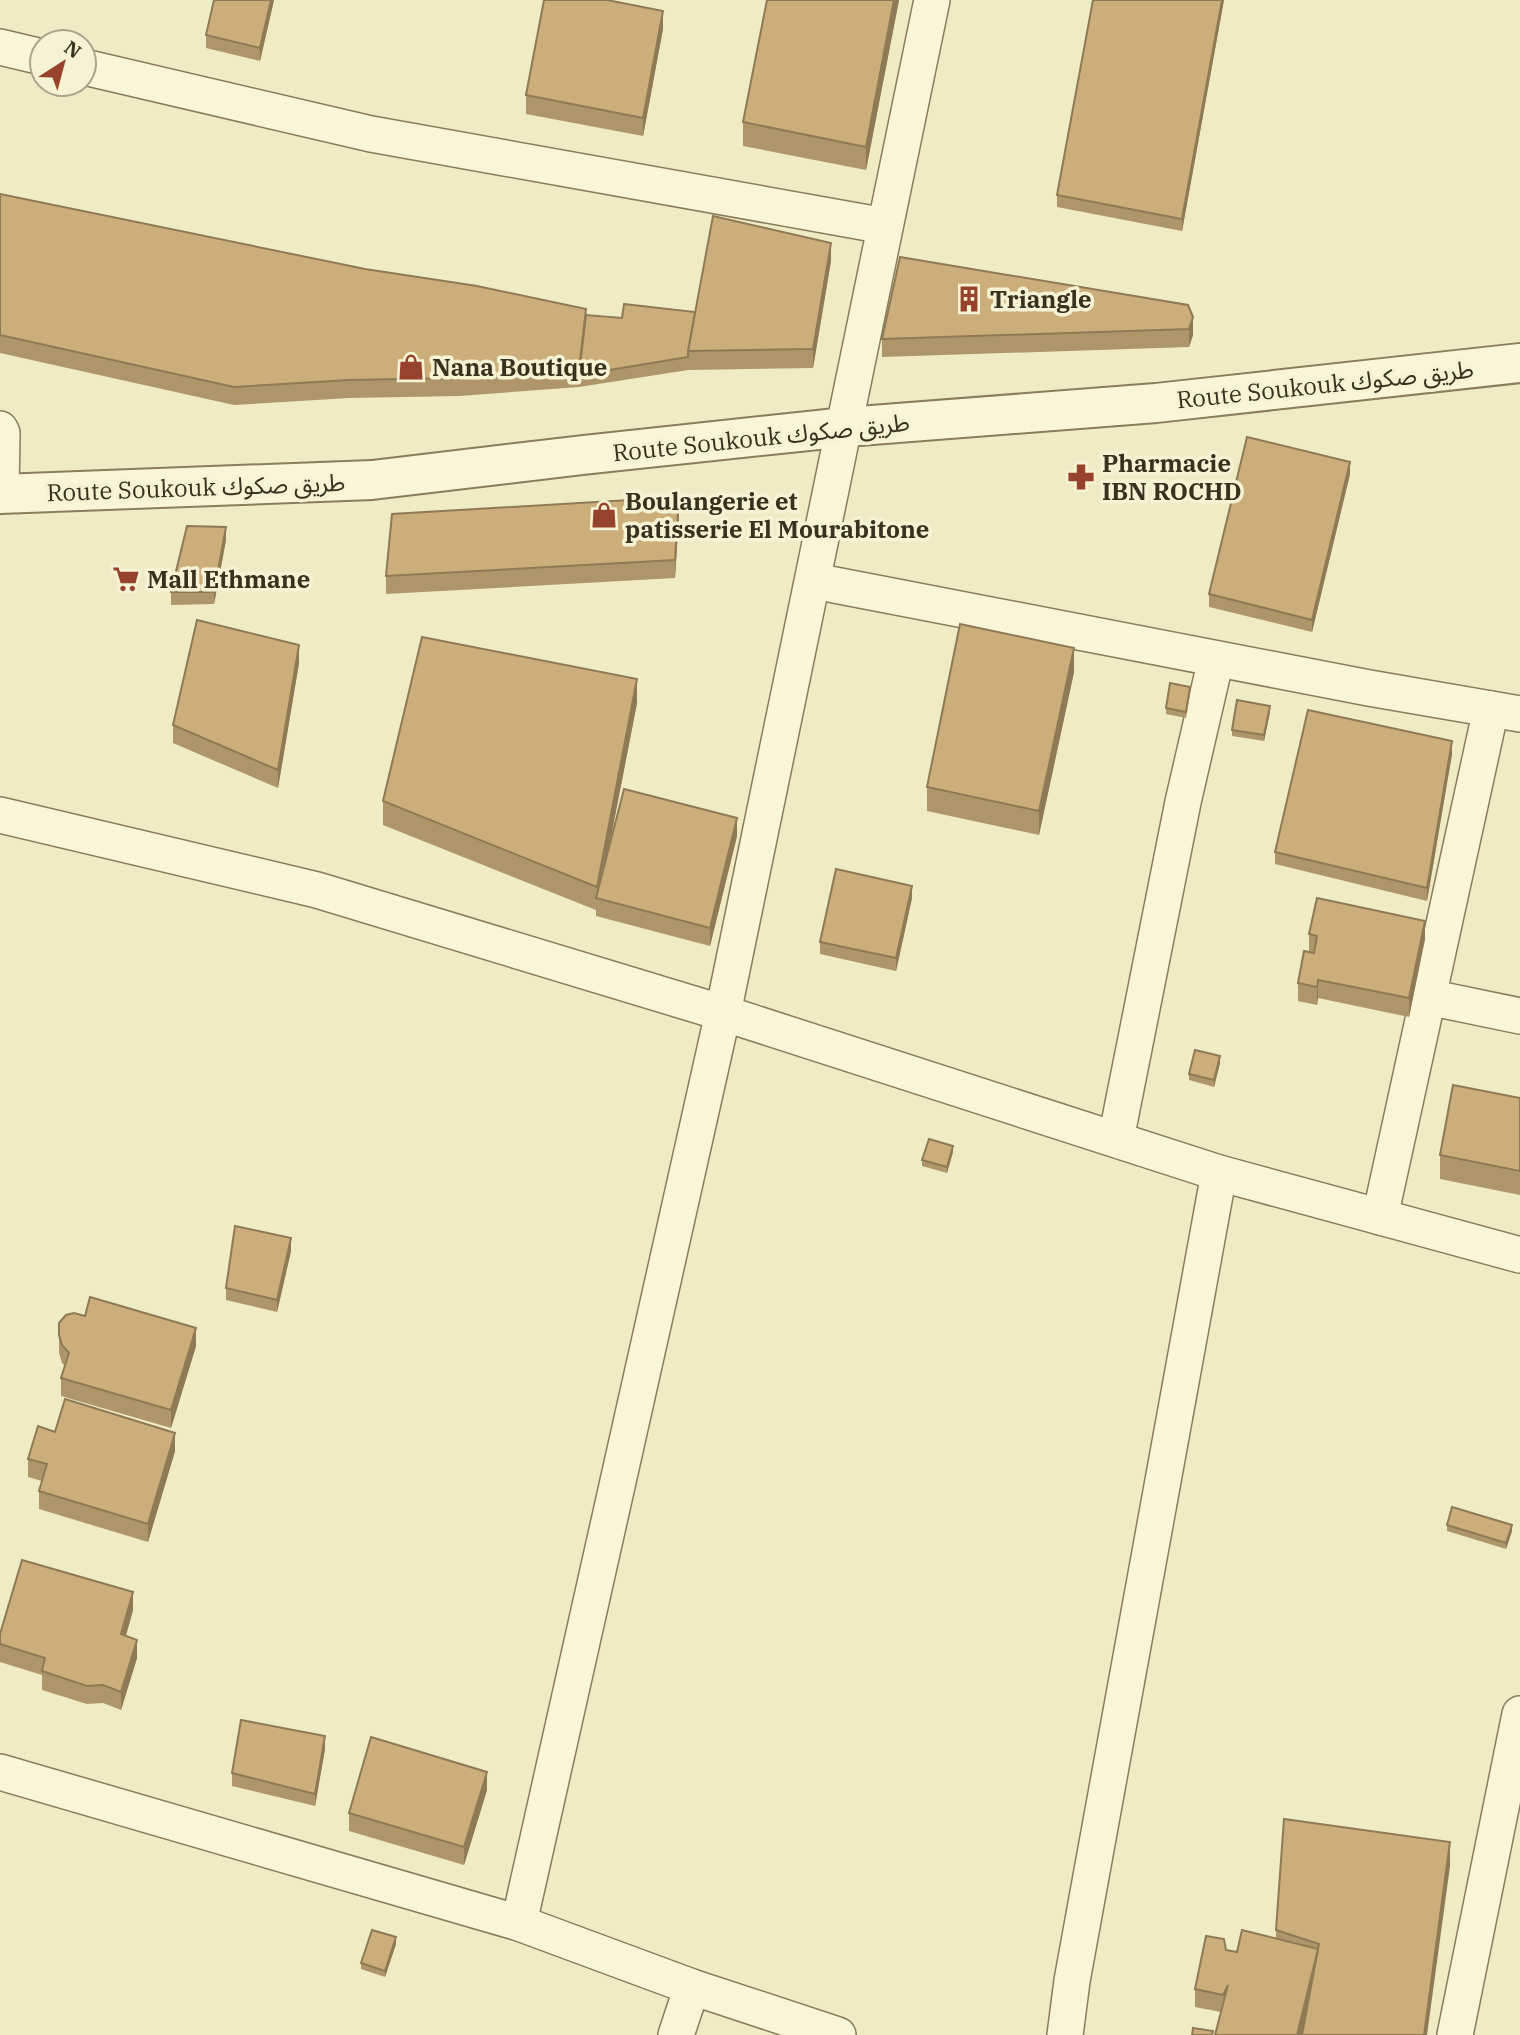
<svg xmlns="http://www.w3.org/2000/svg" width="1520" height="2035" font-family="'IBM Plex Serif','Noto Sans Arabic',serif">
<rect width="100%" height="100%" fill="#eeebc5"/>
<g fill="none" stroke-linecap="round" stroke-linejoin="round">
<!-- minor casing -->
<g stroke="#897d5b" stroke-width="38">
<g id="minor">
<polyline points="0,47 42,57"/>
<polyline points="84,67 371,134 885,226"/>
<polyline points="0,429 2,433 1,494"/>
<polyline points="814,581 1369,688 1520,714"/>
<polyline points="0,815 317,890 723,1013 1219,1173 1520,1255"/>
<polyline points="1428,997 1520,1016"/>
<polyline points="1116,1139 1183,802 1216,659"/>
<polyline points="1380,1217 1491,709"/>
<polyline points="0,1772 519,1923 692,1987 838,2035"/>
<polyline points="519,1923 723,1013 932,0"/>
<polyline points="676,2035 692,1987"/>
<polyline points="1065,2035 1072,1981 1219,1173"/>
<polyline points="1455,2035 1520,1714"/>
</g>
</g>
<!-- tertiary casing -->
<g stroke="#897d5b" stroke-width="42">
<polyline id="tertiary" points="0,494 372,480 583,455 846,427 1156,403 1520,363"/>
</g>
<!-- minor -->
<use href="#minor" stroke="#f9f6d8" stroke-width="35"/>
<!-- tertiary -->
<use href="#tertiary" stroke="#f9f6d8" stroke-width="38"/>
</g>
<!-- wall -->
<g fill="#af966a">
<polygon points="214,0 274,0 260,61 206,48 206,35"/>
<polygon points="899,0 866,170 743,146 743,122"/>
<polygon points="1093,0 1224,0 1182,231 1057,207 1057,195"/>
<polygon points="663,29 643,136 526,114 526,95"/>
<polygon points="0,194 586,315 622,318 695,312 831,261 813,368 688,370 579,387 459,396 349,398 234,405 0,353"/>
<polygon points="1188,305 1193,335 1189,347 882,357 882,339"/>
<polygon points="1350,474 1312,632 1209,607 1209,594"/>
<polygon points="679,515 675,578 386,594 386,576"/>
<polygon points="226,540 214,604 171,605 171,592"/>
<polygon points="299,663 278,788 173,743 173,725"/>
<polygon points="1074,672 1039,835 927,811 927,787"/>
<polygon points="1190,694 1186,718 1166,714 1166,708"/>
<polygon points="637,703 608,851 737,836 710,946 596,916 596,910 383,825 383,801"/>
<polygon points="1270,712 1264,741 1232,736 1232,730"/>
<polygon points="1452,754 1427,901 1275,864 1275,852"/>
<polygon points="912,898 896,971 820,954 820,942"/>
<polygon points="1309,934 1425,939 1409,1017 1318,998 1317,1005 1298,1001 1298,983 1309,952"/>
<polygon points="1220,1063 1214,1087 1189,1080 1189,1074"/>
<polygon points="1520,1098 1520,1195 1440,1179 1440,1155"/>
<polygon points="953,1152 947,1173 922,1166 922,1160"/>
<polygon points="291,1251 277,1312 226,1300 226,1288"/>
<polygon points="59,1323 196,1346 171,1428 61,1396 61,1378 65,1366 62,1363 59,1353"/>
<polygon points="175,1451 148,1542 39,1509 39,1491 42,1481 28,1477 28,1459"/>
<polygon points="1447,1525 1512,1531 1506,1549 1447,1531"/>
<polygon points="133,1610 126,1636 137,1658 121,1710 103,1703 87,1704 42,1690 42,1675 0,1662 0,1634"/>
<polygon points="325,1749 315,1806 232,1786 232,1773"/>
<polygon points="487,1790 464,1865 349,1831 349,1813"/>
<polygon points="1450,1866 1221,2012 1195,2007 1195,1989 1226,1950 1237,1952 1276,1939 1276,1930"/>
<polygon points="396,1944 385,1977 361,1969 361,1963"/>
</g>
<!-- shaded-wall -->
<g fill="#8f7a56">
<polygon points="271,0 274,0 260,61 260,48"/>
<polygon points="894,0 899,0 866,170 866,147"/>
<polygon points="1222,0 1224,0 1182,231 1182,219"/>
<polygon points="663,11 663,29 643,136 643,118"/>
<polygon points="831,243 831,261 813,368 813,349"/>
<polygon points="1193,317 1193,335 1189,347 1189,329"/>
<polygon points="1350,462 1350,474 1312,632 1312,620"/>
<polygon points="679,497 679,515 675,578 675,560"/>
<polygon points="226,527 226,540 214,604 214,592"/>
<polygon points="299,645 299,663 278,788 278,770"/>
<polygon points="1074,648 1074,672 1039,835 1039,811"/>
<polygon points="637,679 637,703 599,899 597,898 597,887"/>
<polygon points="1270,706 1270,712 1264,741 1264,735"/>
<polygon points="1452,741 1452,754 1427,901 1427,888"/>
<polygon points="737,818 737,836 710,946 710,928"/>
<polygon points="912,886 912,898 896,971 896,958"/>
<polygon points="1425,921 1425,939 1409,1017 1409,998"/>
<polygon points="1318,980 1318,998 1317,1005 1317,987"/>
<polygon points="1220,1056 1220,1063 1214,1087 1214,1080"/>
<polygon points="953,1146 953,1152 947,1173 947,1167"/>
<polygon points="291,1238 291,1251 277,1312 277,1300"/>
<polygon points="196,1328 196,1346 171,1428 171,1410"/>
<polygon points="175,1433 175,1451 148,1542 148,1524"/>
<polygon points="1512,1525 1512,1531 1506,1549 1506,1543"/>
<polygon points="133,1592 133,1610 121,1652 121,1634"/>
<polygon points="137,1640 137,1658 121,1710 121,1692"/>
<polygon points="325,1736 325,1749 315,1806 315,1794"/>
<polygon points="487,1772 487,1790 464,1865 464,1847"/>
<polygon points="1450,1842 1450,1866 1427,2035 1424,2035"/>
<polygon points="396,1937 396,1944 385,1977 385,1971"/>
<polygon points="1319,1949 1302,2035 1297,2035"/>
</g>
<!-- building -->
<g fill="#ccae7b" stroke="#8f7a56" stroke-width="2">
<polygon points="214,0 271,0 260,48 206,35"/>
<polygon points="544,0 607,0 663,11 643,118 526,95"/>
<polygon points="767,0 894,0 866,147 743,122"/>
<polygon points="1093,0 1222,0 1182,219 1057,195"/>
<polygon points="0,194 365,269 477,286 586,309 579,369 459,378 349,380 234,387 0,335"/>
<polygon points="713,216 831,243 813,349 688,351"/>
<polygon points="900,257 1188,305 1193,317 1189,329 882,339"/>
<polygon points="624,304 695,312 688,351 688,357 579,375 586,315 622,318"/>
<polygon points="1247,437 1350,462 1312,620 1209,594"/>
<polygon points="679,497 675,560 386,576 392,514"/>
<polygon points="187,526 226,527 214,592 171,592"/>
<polygon points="197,620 299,645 278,770 173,725"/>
<polygon points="960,624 1074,648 1039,811 927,787"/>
<polygon points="422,637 637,679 597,887 383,801"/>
<polygon points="1170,683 1190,687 1186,712 1166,708"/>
<polygon points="1237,700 1270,706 1264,735 1232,730"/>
<polygon points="1308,710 1452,741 1427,888 1275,852"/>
<polygon points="624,789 737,818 710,928 596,898"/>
<polygon points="836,869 912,886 896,958 820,942"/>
<polygon points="1317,898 1425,921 1409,998 1318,980 1317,987 1298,983 1304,951 1314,953 1317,936 1309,934"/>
<polygon points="1195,1050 1220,1056 1214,1080 1189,1074"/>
<polygon points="1453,1085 1520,1098 1520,1171 1440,1155"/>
<polygon points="929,1139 953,1146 947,1167 922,1160"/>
<polygon points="235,1226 291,1238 277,1300 226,1288"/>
<polygon points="90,1297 196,1328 171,1410 61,1378 69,1353 62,1345 59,1335 59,1323 66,1315 74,1313 85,1316"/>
<polygon points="65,1399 175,1433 148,1524 39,1491 47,1464 28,1459 38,1426 55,1432"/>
<polygon points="1452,1507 1512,1525 1506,1543 1447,1525"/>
<polygon points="22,1560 133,1592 121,1634 137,1640 121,1692 103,1685 87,1686 42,1671 45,1658 0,1644 0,1634"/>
<polygon points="241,1720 325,1736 315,1794 232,1773"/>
<polygon points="371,1737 487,1772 464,1847 349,1813"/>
<polygon points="1284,1819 1450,1842 1424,2035 1302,2035 1319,1944 1276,1930"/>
<polygon points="372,1930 396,1937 385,1971 361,1963"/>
<polygon points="1242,1930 1318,1949 1297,2035 1215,2035 1228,1985 1223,1995 1195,1989 1206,1936 1224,1939 1226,1950 1237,1952"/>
<polygon points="1193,2028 1213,2031 1212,2035 1192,2035"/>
</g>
<!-- icons -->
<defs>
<g id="building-bare" transform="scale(2.1)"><path d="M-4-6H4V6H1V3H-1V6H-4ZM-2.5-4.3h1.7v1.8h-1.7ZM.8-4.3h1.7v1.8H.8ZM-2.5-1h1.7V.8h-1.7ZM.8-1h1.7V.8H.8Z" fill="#97422c" stroke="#f5f3d4" stroke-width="2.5" paint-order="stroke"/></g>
<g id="shop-bare" transform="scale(2.1)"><path d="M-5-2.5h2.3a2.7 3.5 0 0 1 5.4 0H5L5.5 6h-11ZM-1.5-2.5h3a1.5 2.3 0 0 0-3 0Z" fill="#97422c" stroke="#f5f3d4" stroke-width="2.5" paint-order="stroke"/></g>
<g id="pharmacy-bare" transform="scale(2.1)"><path d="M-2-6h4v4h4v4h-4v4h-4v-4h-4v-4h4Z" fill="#97422c" stroke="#f5f3d4" stroke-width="2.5" paint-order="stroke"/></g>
<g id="supermarket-bare" transform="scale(2.1)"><path d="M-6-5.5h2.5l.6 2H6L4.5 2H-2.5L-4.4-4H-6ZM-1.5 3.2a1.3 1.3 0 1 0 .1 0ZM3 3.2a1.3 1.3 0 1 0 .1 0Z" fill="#97422c" stroke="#f5f3d4" stroke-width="2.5" paint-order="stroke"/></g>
</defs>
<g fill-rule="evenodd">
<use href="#building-bare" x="969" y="299"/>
<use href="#shop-bare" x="411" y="367"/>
<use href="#pharmacy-bare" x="1081" y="477"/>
<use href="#shop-bare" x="604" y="515"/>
<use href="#supermarket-bare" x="126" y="579"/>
</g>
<g text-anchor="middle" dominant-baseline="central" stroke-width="7" stroke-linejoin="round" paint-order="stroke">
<!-- poi labels -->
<g font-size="24" font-weight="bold" fill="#39311f" stroke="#f5f3d4" text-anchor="start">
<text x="990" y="299">Triangle</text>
<text x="432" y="367">Nana Boutique</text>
<text x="1102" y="463">Pharmacie<tspan x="1102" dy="28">IBN ROCHD</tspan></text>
<text x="625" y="501">Boulangerie et<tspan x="625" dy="28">patisserie El Mourabitone</tspan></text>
<text x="147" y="579">Mall Ethmane</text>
</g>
<!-- street labels -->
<g font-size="24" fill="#39311f" stroke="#f5f3d4">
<text transform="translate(1325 384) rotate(-6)">Route Soukouk طريق صكوك</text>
<text transform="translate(761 437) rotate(-6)">Route Soukouk طريق صكوك</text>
<text transform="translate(196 487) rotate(-2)">Route Soukouk طريق صكوك</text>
</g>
</g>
<!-- north arrow -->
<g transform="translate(63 63) rotate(36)"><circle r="33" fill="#f5f3d4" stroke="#aaa58c" stroke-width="2"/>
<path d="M0-5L12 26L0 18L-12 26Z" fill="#97422c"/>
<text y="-10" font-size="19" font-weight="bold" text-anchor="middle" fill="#39311f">N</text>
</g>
</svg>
